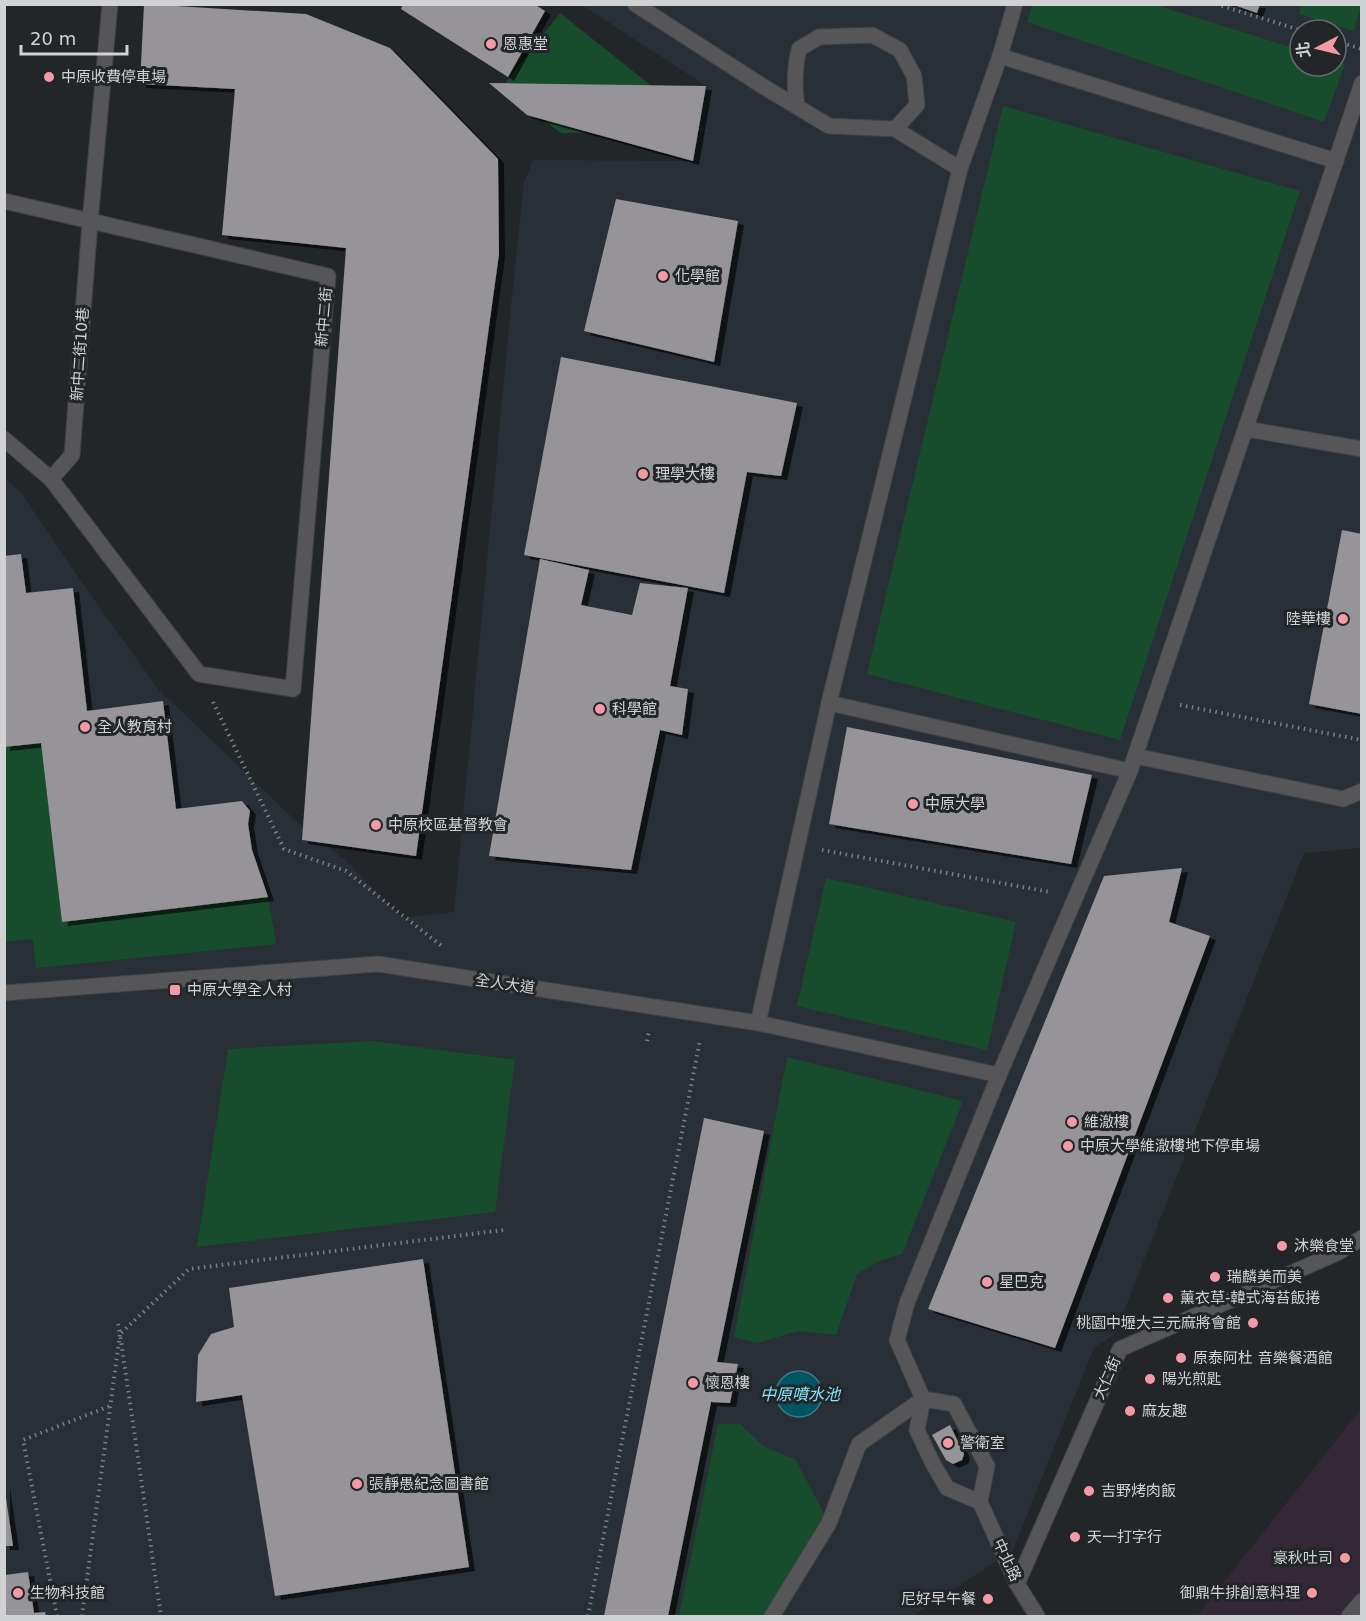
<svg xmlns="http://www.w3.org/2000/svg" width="1366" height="1621" font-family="'DejaVu Sans','Noto Sans TC',sans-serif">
<defs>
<filter id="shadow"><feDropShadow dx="6" dy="4" stdDeviation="0" flood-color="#0009"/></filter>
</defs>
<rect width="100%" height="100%" fill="#232628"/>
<!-- commercial -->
<polygon fill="#342836" points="1361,1409 1361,1616 1197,1616"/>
<!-- built -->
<path fill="#292f36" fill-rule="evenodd" d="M 582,5 L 1361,5 L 1361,848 L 1304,853 L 1115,1334 L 1094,1348 L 1013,1550 L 913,1616 L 5,1616 L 4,477 L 22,494 L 87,590 L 159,690 L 297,822 L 344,859 L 402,918 L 454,912 L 512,295 L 524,182 L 533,160 L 693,161 L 706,86 ZM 1300,30 L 1336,30 L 1336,66 L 1300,66 Z"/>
<!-- green -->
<g fill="#174d2d">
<polygon points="1033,4 1156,5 1300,50 1300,66 1336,66 1336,61 1345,64 1324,122 1027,22"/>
<polygon points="1301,5 1301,4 1361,5 1354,31 1299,14"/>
<polygon points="560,13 708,131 561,133 502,87"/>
<polygon points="1003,106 1300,191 1120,740 867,674"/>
<polygon points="41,743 62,922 268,897 276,944 36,968 33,939 5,942 4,747"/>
<polygon points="826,878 1016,922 987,1050 797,1006"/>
<polygon points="371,1041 515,1060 495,1212 197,1247 228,1049"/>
<polygon points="787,1057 963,1101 902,1254 879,1261 857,1274 836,1335 798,1331 757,1343 734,1337"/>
<polygon points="718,1424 740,1424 763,1446 796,1460 829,1523 772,1616 679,1616"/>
</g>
<!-- water -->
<circle fill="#005463" stroke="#3e7a85" stroke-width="1.5" cx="799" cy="1394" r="23"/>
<!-- building -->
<g fill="#969498" filter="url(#shadow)">
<polygon points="144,4 306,14 390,48 498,159 499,254 416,856 302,840 346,248 222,235 235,89 140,84"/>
<polygon points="403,4 534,4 545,11 508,77 401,9"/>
<polygon points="1231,4 1260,4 1257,13"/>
<polygon points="489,83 706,86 693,161 527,115"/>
<polygon points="616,199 738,221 714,362 584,331"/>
<polygon points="561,357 797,403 781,476 747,472 724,593 524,555"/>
<polygon points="1342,530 1362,534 1362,714 1309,704"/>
<polygon points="21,554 26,593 73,588 87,711 163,701 176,809 242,801 250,811 248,824 252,850 268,897 62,922 41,743 4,747 4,556"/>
<polygon points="540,559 589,570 581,605 632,615 640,583 688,588 670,686 688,689 682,735 660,730 631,870 489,856"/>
<polygon points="847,727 1092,775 1071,864 829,824"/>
<polygon points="1182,868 1169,922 1210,936 1055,1348 928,1309 1104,876"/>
<polygon points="704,1118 764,1131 717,1362 738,1364 730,1403 711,1402 668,1616 604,1616"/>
<polygon points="423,1259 469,1567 275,1596 242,1395 196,1402 198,1355 211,1334 234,1327 229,1288"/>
<polygon points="950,1425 964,1454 962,1460 953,1464 946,1460 932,1435"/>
<polygon points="4,1484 13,1546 4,1546"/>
<polygon points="28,1572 34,1613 45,1612 46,1616 5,1616 5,1575"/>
</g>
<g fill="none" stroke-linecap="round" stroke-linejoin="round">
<!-- service casing -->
<g stroke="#3f4244" stroke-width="17">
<g id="service">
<polyline points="635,4 764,87 829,126 895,129 960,169"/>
<polyline points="1000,56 1336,161"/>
<path d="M 797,106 C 794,86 794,69 799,49 L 819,37 L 872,35 L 900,50 L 914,76 L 917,105 L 895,129"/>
<polyline points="4,201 328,276 293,689"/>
<polyline points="1246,429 1362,449"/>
<polyline points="51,479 72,455 90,222 110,4"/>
<polyline points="829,703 1130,771"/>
<polyline points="1135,756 1343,799 1362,791"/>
<polyline points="4,993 378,964 758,1023 999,1075"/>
<polyline points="758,1023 829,703 960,169 1000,56 1015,4"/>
<polyline points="1017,1584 1120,1349 1337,1253 1362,1238"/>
<polyline points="772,1616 829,1523 859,1444 923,1399 954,1404 987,1466 980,1502 947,1488 932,1462 917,1430 923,1399 897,1340 907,1303 999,1075 1130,771 1362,83"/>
<polyline points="1349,1616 1362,1601"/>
</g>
</g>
<!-- minor casing -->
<g stroke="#3f4244" stroke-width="17">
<g id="minor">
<polyline points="4,439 51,479 199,674 293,689"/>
<polyline points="980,1502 1017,1584 1037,1616"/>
</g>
</g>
<!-- path -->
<g stroke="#7d7f81" stroke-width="4" stroke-dasharray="1.5 4.5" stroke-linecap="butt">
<polyline points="1216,4 1300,30"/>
<polyline points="1336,41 1362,49"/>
<polyline points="213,702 284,849 346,871 443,947"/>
<polyline points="1180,705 1362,740"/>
<polyline points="822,850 1050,892"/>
<polyline points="647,1041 649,1031"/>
<polyline points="118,1324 120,1334 189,1269 504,1230"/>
<polyline points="57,1616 23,1440 110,1406"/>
<polyline points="82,1616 120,1334 161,1616"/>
<polyline points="588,1616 700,1040"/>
</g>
<!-- service -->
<use href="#service" stroke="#565658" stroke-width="15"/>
<!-- minor -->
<use href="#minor" stroke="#565658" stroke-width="15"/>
</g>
<!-- markers -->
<g fill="#f49aa4" stroke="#232628" stroke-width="2">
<circle cx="491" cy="44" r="6"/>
<circle cx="49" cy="77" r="6"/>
<circle cx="663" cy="276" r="6"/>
<circle cx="643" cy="474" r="6"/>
<circle cx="1343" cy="619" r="6"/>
<circle cx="600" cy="709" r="6"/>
<circle cx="85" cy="727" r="6"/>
<circle cx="913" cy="804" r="6"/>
<circle cx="376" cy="825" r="6"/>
<rect x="169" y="984" width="12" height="12" rx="3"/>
<circle cx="1072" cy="1122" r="6"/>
<circle cx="1068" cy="1146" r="6"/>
<circle cx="1282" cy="1246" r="6"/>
<circle cx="1215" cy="1277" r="6"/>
<circle cx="987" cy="1282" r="6"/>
<circle cx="1168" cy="1298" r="6"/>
<circle cx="1253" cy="1323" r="6"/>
<circle cx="1181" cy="1358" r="6"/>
<circle cx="1150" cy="1379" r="6"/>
<circle cx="693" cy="1383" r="6"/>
<circle cx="1130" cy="1411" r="6"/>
<circle cx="948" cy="1443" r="6"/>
<circle cx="357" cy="1484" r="6"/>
<circle cx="1089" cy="1491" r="6"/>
<circle cx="1075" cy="1537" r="6"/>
<circle cx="1345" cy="1558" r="6"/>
<circle cx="18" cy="1593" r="6"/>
<circle cx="1312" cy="1593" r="6"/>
<circle cx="988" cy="1599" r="6"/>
</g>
<g text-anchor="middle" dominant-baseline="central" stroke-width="6" stroke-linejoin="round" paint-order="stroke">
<!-- poi labels -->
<g font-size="15" fill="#d0d2d4" stroke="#232628" text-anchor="start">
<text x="503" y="44">恩惠堂</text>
<text x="61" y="77">中原收費停車場</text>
<text x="675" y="276">化學館</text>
<text x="655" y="474">理學大樓</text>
<text x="1331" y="619" text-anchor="end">陸華樓</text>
<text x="612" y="709">科學館</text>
<text x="97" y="727">全人教育村</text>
<text x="925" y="804">中原大學</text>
<text x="388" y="825">中原校區基督教會</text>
<text x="187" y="990">中原大學全人村</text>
<text x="1084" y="1122">維澈樓</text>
<text x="1080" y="1146">中原大學維澈樓地下停車場</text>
<text x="1294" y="1246">沐樂食堂</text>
<text x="1227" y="1277">瑞麟美而美</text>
<text x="999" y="1282">星巴克</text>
<text x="1180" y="1298">薰衣草-韓式海苔飯捲</text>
<text x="1241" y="1323" text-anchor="end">桃園中壢大三元麻將會館</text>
<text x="1193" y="1358">原泰阿杜 音樂餐酒館</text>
<text x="1162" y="1379">陽光煎匙</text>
<text x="705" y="1383">懷恩樓</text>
<text x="1142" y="1411">麻友趣</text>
<text x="960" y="1443">警衛室</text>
<text x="369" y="1484">張靜愚紀念圖書館</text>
<text x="1101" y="1491">吉野烤肉飯</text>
<text x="1087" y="1537">天一打字行</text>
<text x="1333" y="1558" text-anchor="end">豪秋吐司</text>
<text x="30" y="1593">生物科技館</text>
<text x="1300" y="1593" text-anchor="end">御鼎牛排創意料理</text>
<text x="976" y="1599" text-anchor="end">尼好早午餐</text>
</g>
<!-- street labels -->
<g font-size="15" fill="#d0d2d4" stroke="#232628">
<text transform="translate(324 317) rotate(-85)">新中二街</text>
<text transform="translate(80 354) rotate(-86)">新中二街10巷</text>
<text transform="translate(505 984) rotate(8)">全人大道</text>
<text transform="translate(1107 1378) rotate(-66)">大仁街</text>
<text transform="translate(1007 1560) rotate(65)">中北路</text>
</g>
<!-- water labels -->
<g font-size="16" font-style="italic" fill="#86e7fd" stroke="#232628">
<text x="800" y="1394">中原噴水池</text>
</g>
</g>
<!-- border -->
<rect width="1366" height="1621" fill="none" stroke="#d0d2d4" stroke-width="12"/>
<!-- north arrow -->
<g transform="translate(1318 48) rotate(263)"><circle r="28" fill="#232628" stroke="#686b6d" stroke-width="1.5"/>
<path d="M0-4.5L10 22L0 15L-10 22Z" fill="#f49aa4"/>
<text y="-9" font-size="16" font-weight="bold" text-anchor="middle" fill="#d0d2d4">北</text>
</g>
<!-- scale -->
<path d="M21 45v9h106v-9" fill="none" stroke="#d0d2d4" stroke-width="3"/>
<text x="30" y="45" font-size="18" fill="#d0d2d4" stroke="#232628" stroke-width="4.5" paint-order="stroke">20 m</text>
</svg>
